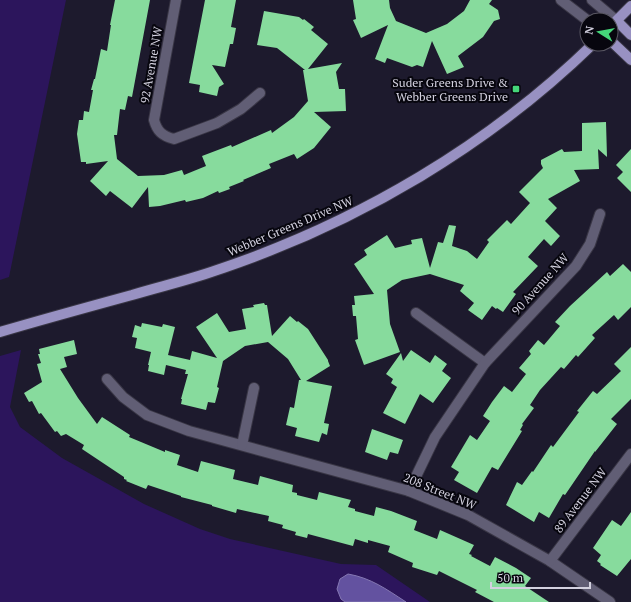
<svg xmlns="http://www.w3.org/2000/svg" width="631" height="602" font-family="'PT Serif',serif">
<rect width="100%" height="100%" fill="#1d1a2d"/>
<!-- green -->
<g fill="#2c155c">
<polygon points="0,0 66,0 9,277 0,280"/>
<polygon points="21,350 10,407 20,427 62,458 144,504 200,529 230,539 341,564 376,565 430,602 0,602 0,356"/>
</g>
<!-- water -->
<path fill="#6352a0" stroke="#8578b3" d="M 348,574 C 371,578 386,589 406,602 L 345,602 L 341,599 L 337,589 L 340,579 Z"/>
<!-- building -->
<g fill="#87db9d">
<polygon points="115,0 150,0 132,97 128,96 125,110 120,109 117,135 114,135 117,159 138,176 164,175 182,170 184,175 206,166 202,156 231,145 232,147 271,130 272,133 294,117 308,101 303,70 305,70 277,48 257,45 264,11 299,17 303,20 304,19 314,27 311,30 328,44 308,69 342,63 336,72 339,89 345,89 346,111 314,112 331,127 314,148 297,159 294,154 269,164 271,168 243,180 244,181 229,187 230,189 219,193 218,191 203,198 186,202 185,200 160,206 149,207 148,187 132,208 110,191 106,196 90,181 108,161 86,164 86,162 81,162 77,134 79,120 83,120 84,111 89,112 93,90 91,90 94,79 95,79 101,49 107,51 111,25 110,25"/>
<polygon points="205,0 236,0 231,27 236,28 233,44 230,44 225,67 212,65 224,84 219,87 217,96 199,92 200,85 189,83"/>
<polygon points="353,0 389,0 390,8 396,21 426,33 447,24 464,11 470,0 492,0 489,4 498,10 500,19 494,21 483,37 458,56 464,67 447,74 432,41 423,67 417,65 412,67 387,58 385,63 375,59 388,25 361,38 353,20 356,19"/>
<polygon points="606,122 607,157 598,149 599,169 574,170 580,181 548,199 557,208 545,221 560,236 551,246 544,239 528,257 538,266 513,292 516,294 503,312 497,308 496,309 492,306 482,320 468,310 474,303 460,291 464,285 430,274 402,280 387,290 390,324 400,352 364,365 355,340 358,339 356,316 353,316 352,305 355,305 354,296 374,294 354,264 367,255 364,250 387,235 395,248 412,244 411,240 422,238 430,268 438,242 443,243 449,225 456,226 452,246 467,251 477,259 489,242 487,240 507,220 511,224 530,203 519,192 543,168 541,164 541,160 562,149 564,152 582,151 582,123"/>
<polygon points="631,149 631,192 617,178 623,172 616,165"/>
<polygon points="623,264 631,272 631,307 618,320 614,315 592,335 595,338 578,357 576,355 564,369 561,367 540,390 530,405 534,408 522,424 523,425 520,430 522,431 498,470 492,467 477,493 454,480 459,472 451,467 470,435 477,440 490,421 483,416 492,402 504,386 512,392 526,374 519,368 531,354 529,351 538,340 544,345 560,326 555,322 570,306 607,272 610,276"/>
<polygon points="264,303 265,305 267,305 272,336 290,316 297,322 298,321 308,329 328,360 328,361 330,366 306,381 332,386 324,423 329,424 327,435 322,433 319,442 295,436 297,428 286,425 290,407 294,408 299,380 301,380 288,359 268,342 245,346 223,361 217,387 219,388 215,403 208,402 206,410 181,404 182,399 181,399 188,374 185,374 186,370 166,365 164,375 148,371 149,365 148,365 151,352 135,348 137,338 132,337 135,325 141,327 142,323 162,327 163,324 175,327 168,355 190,360 192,351 217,358 196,327 217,313 229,332 246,329 242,309 254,307 253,305"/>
<polygon points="74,340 77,354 64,357 67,367 60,369 78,398 97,424 102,417 130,435 129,437 165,452 165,450 180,455 177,465 198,472 201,461 235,470 233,479 258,485 260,476 293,485 292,492 297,493 297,495 317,500 319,492 351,500 348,507 355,509 355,511 374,516 376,507 391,511 417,521 414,530 437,539 440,530 474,545 469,554 472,555 471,556 490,566 495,557 516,568 531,578 525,586 549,602 494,602 475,592 477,590 439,571 437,575 412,567 413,563 388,552 390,546 368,540 368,543 355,539 353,546 308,534 307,538 295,535 296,532 282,528 283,525 268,521 269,516 237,509 236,513 212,506 212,505 181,497 181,496 148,485 146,489 126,481 127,480 124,479 124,477 82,449 84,445 66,434 61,436 57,431 55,432 41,413 39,414 32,401 29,402 24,393 42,382 37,364 41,363 38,354 40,354 39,349"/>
<polygon points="631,347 631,399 611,419 617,424 595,452 595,451 565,495 563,494 549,518 539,512 534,522 506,505 517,482 522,485 532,471 533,472 551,445 553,447 579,412 577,411 593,391 597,394 621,371 614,364"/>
<polygon points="411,350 430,363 435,355 447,364 442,371 451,378 433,403 420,394 405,424 383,413 397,387 391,383 393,379 386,374 401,353 403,361"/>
<polygon points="372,429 403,440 398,454 390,452 387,460 365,452"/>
<polygon points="631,512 631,559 617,576 600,565 601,564 597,561 601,555 593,548 612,520 621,526"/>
</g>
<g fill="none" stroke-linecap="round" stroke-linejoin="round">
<!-- minor casing -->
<g stroke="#393645" stroke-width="12">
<g id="minor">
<path d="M 176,0 L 154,120 C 157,131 162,136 174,139 L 217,123 L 241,109 L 260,93"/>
<polyline points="561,0 587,20"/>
<polyline points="592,0 617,21"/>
<polyline points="416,313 485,363"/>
<polyline points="107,379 123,397 147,415 189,431 409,491 468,515 550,561 610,602"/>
<polyline points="242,445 254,388"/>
<polyline points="409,491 435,437 485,363 576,266 590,244 600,214"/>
<polyline points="550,561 631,454"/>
</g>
</g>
<!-- major casing -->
<g stroke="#393645" stroke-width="12">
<g id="major">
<polyline points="617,21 631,35"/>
<polyline points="611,26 631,6"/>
<polyline points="611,41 631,60"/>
<path d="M 0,332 C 44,319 88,307 132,295 C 162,286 193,279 223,268 C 360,221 488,146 593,44"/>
</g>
</g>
<!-- minor -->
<use href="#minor" stroke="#615e75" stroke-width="10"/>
<!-- major -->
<use href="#major" stroke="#9891c2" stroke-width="10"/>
</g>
<!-- markers -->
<rect fill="#45d77a" stroke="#07060e" stroke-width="1.5" x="512" y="85" width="8" height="8" rx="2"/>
<g text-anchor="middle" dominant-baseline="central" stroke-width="4" stroke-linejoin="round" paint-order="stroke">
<!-- street labels -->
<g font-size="12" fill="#d3d1df" stroke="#07060e">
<text transform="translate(151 65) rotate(-80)">92 Avenue NW</text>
<text transform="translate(290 226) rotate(-23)">Webber Greens Drive NW</text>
<text transform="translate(540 284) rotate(-48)">90 Avenue NW</text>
<text transform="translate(440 491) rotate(22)">208 Street NW</text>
<text transform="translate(580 500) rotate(-53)">89 Avenue NW</text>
</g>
<!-- poi labels -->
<g font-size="12" fill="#d3d1df" stroke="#07060e" text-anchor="end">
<text x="508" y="82">Suder Greens Drive &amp;<tspan x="508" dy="14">Webber Greens Drive</tspan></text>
</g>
</g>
<!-- north arrow -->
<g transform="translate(599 32) rotate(281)"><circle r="19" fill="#07060e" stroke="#595762"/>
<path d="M0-3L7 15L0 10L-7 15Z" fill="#45d77a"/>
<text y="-6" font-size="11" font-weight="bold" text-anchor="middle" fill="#d3d1df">N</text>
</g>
<!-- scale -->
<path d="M491 582v6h99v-6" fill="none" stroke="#d3d1df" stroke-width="2"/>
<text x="497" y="582" font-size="12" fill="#d3d1df" stroke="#07060e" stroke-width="3" paint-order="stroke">50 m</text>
</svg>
